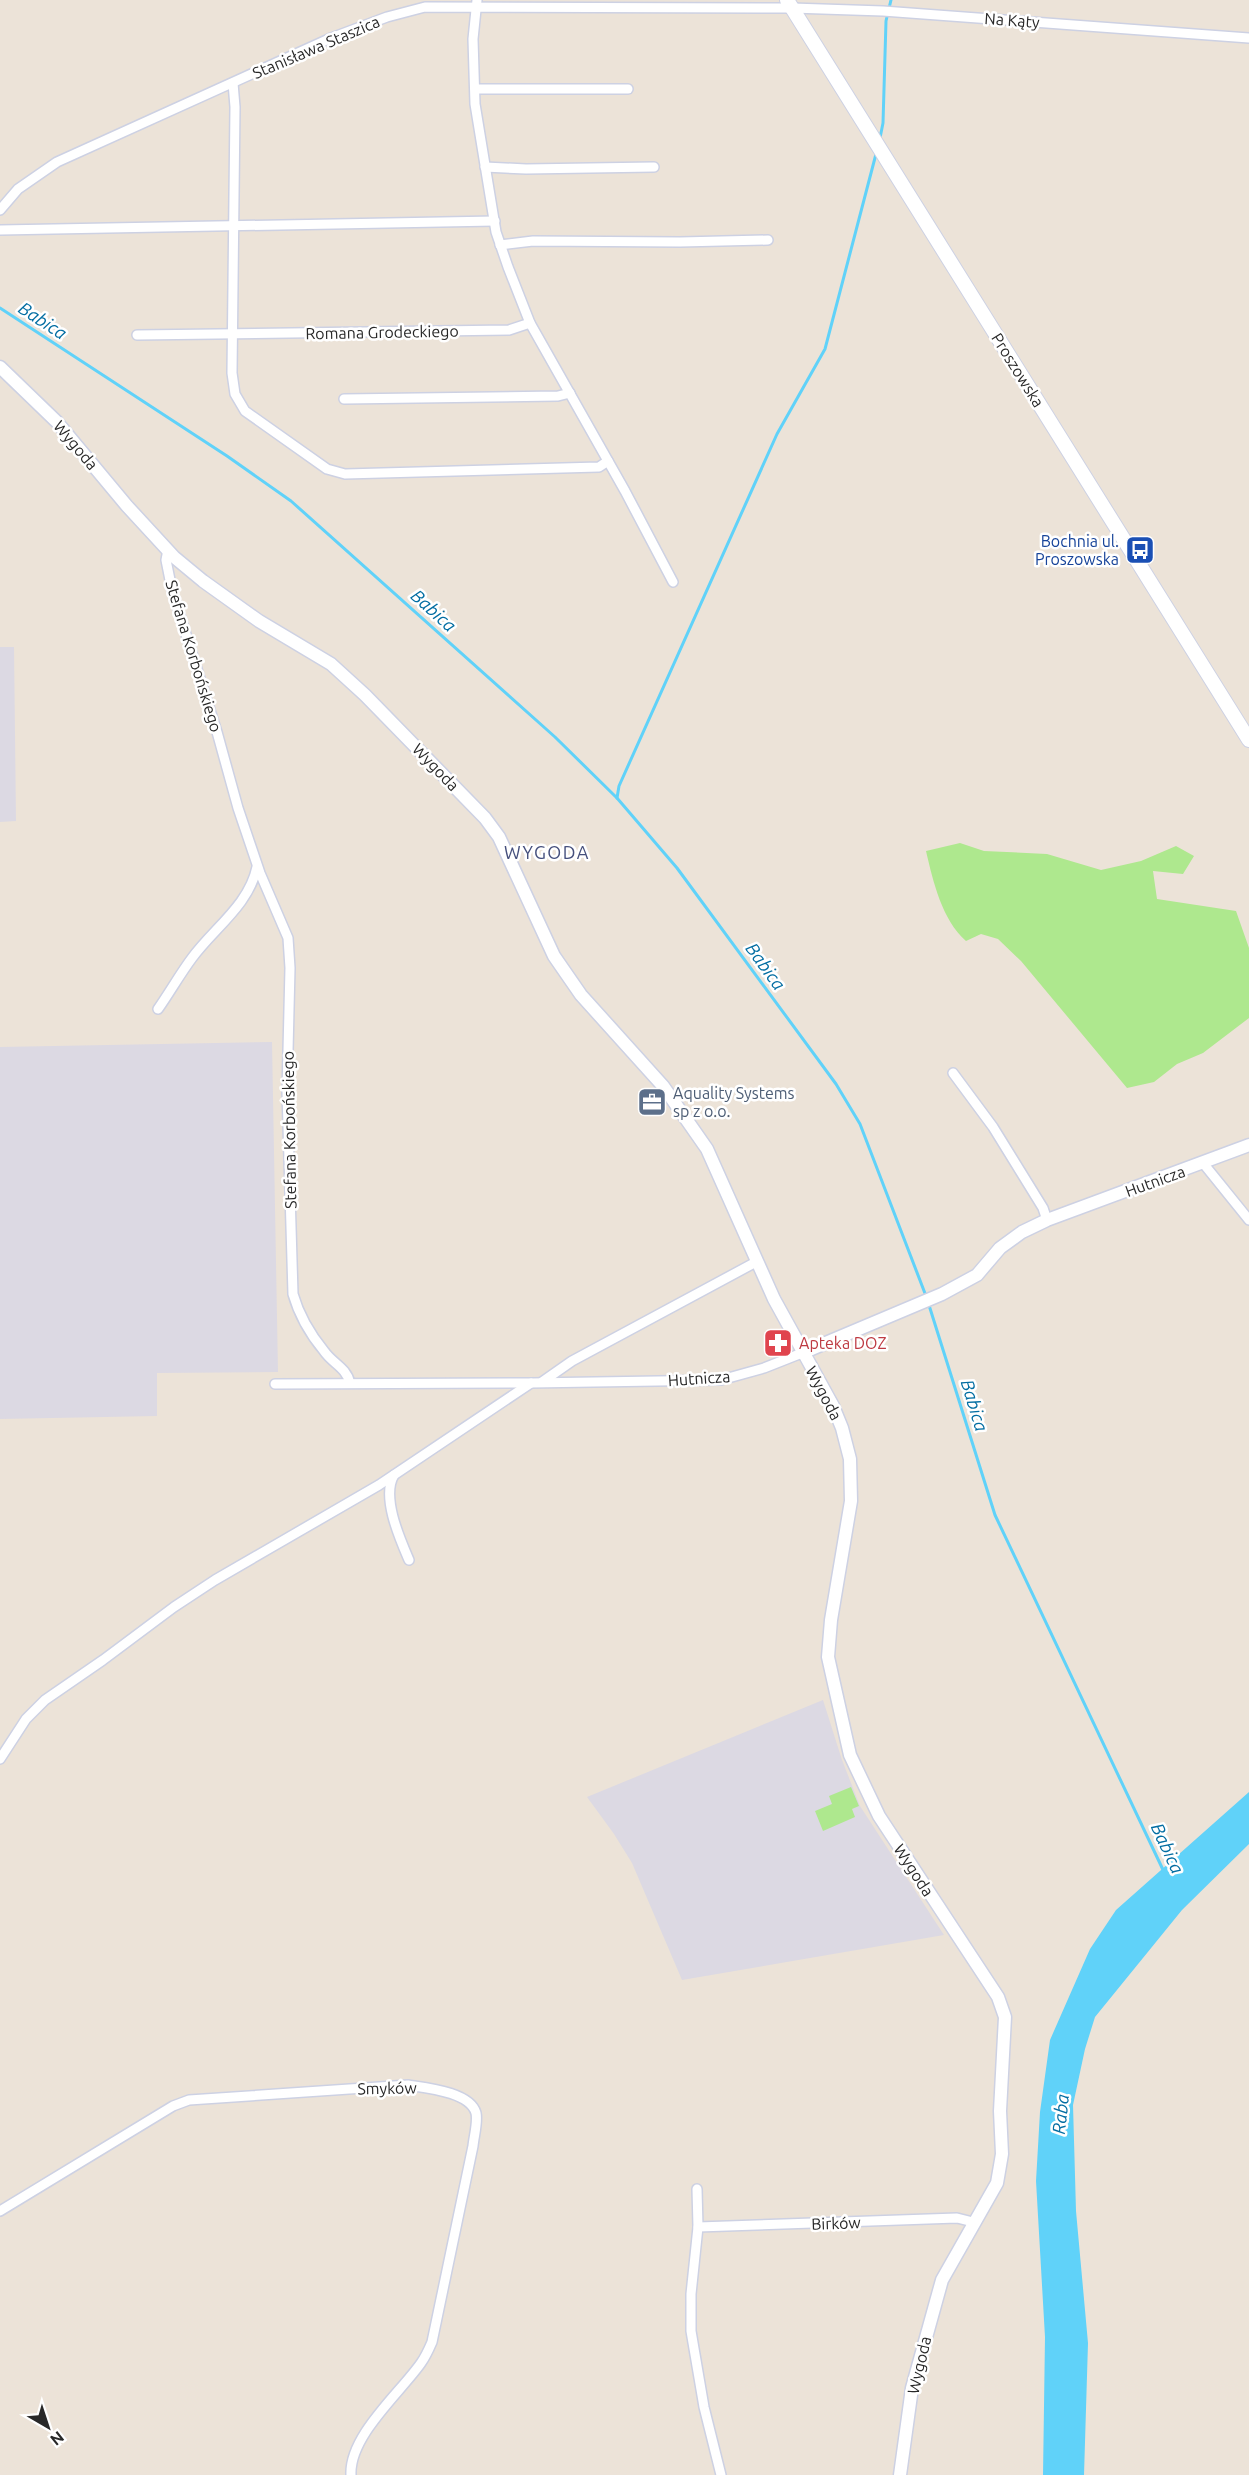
<svg xmlns="http://www.w3.org/2000/svg" width="1249" height="2475" font-family="Ubuntu,sans-serif">
<rect width="100%" height="100%" fill="#ece3d8"/>
<!-- industrial -->
<g fill="#dcd9e3">
<polygon points="0,647 14,647 16,821 0,822"/>
<polygon points="272,1042 278,1372 157,1373 157,1416 0,1419 0,1047"/>
<polygon points="823,1700 842,1760 860,1806 944,1935 682,1980 632,1863 614,1834 587,1797"/>
</g>
<!-- green -->
<g fill="#aee88e">
<path d="M 960,843 L 984,851 L 1047,854 L 1101,870 L 1141,861 L 1176,846 L 1194,856 L 1183,874 L 1153,871 L 1157,899 L 1236,911 L 1249,948 L 1249,1018 L 1203,1053 L 1177,1064 L 1154,1082 L 1127,1088 L 1021,961 L 998,939 L 981,934 L 966,941 C 942,920 933,881 926,851 Z"/>
<polygon points="851,1787 859,1806 852,1809 855,1817 823,1831 815,1811 832,1804 829,1796"/>
</g>
<!-- water -->
<polygon fill="#60d2f9" points="1249,1792 1249,1844 1182,1910 1095,2017 1085,2049 1073,2105 1076,2211 1088,2343 1084,2475 1043,2475 1045,2337 1036,2181 1040,2112 1050,2040 1090,1949 1116,1910"/>
<g fill="none" stroke-linecap="round" stroke-linejoin="round">
<!-- stream -->
<g stroke="#60d2f9" stroke-width="3">
<polyline points="880,138 883,123 886,21 891,0"/>
<polyline points="0,308 227,456 291,501 555,737 617,798 677,868 836,1084 860,1124 926,1296"/>
<polyline points="617,798 619,786 777,434 825,349 876,154"/>
<polyline points="928,1302 995,1515 1165,1874"/>
</g>
<!-- minor casing -->
<g stroke="#cdd1e3" stroke-width="12">
<g id="minor">
<polyline points="477,0 473,39 475,104 496,232 508,267 530,323 625,491 673,582"/>
<polyline points="233,83 235,107 232,373 235,394 245,411 327,469 345,474 599,467 608,461"/>
<polyline points="475,89 628,89"/>
<polyline points="485,167 526,169 654,167"/>
<polyline points="0,210 18,189 57,162 331,38 387,17 425,7 792,8 883,11 1249,38"/>
<polyline points="0,230 495,221"/>
<polyline points="500,245 533,241 680,242 768,240"/>
<polyline points="137,335 509,330 530,323"/>
<polyline points="344,399 558,396 570,393"/>
<path d="M 168,550 L 166,560 L 172,590 L 217,732 L 238,808 L 260,873 L 288,938 L 290,968 L 287,1092 L 293,1294 C 299,1315 310,1334 324,1351 C 333,1364 346,1367 350,1383"/>
<path d="M 158,1009 C 170,992 180,974 192,958 C 214,928 249,905 257,867"/>
<polyline points="953,1073 993,1127 1043,1208 1047,1220"/>
<polyline points="1203,1163 1249,1220"/>
<polyline points="542,1382 572,1361 756,1262"/>
<polyline points="275,1384 531,1383 721,1380 764,1368 802,1353"/>
<path d="M 394,1475 C 381,1497 400,1539 409,1560"/>
<polyline points="0,1759 26,1719 45,1700 103,1660 174,1607 215,1580 379,1485 531,1383"/>
<polyline points="697,2189 698,2227 691,2294 691,2331 704,2407 721,2475"/>
<path d="M 0,2211 L 173,2106 L 189,2100 L 408,2085 C 427,2088 470,2092 476,2113 C 478,2122 474,2136 473,2146 L 432,2342 C 429,2349 426,2356 421,2363 C 400,2393 349,2436 351,2475"/>
<polyline points="698,2227 957,2218 973,2222"/>
</g>
</g>
<!-- tertiary casing -->
<g stroke="#cdd1e3" stroke-width="15">
<g id="tertiary">
<polyline points="0,367 57,422 127,506 174,557 203,581 259,621 331,664 365,695 485,818 499,837 554,956 581,995 663,1086 707,1149 774,1299 833,1406 842,1428 850,1459 851,1501 831,1620 828,1657 850,1755 879,1816 998,1997 1005,2017 1000,2111 1002,2154 997,2183 942,2280 912,2388 900,2475"/>
<polyline points="802,1353 942,1294 977,1275 1000,1248 1022,1232 1047,1220 1249,1145"/>
</g>
</g>
<!-- secondary casing -->
<g stroke="#cdd1e3" stroke-width="16">
<polyline id="secondary" points="787,0 1249,740"/>
</g>
<!-- minor -->
<use href="#minor" stroke="#fff" stroke-width="9"/>
<!-- tertiary -->
<use href="#tertiary" stroke="#fff" stroke-width="12"/>
<!-- secondary -->
<use href="#secondary" stroke="#fff" stroke-width="14"/>
</g>
<!-- icons -->
<defs>
<g id="bus-square" transform="scale(1.5)"><rect x="-9" y="-9" width="18" height="18" rx="4" fill="#1a4fb4" stroke="#fff"/><path d="M-5-6H5V4H4V6H2V4H-2V6H-4V4H-5ZM-3.5-4V0h7V-4ZM-3.5 1.2v1.5H-2V1.2ZM2 1.2v1.5H3.5V1.2Z" fill="#fff"/></g>
<g id="office-square" transform="scale(1.5)"><rect x="-9" y="-9" width="18" height="18" rx="4" fill="#5c6f8a" stroke="#fff"/><path d="M-6-3h4V-5.5h4V-3h4V5H-6ZM-1-4.5V-3h2v-1.5ZM-6 0V1H6V0Z" fill="#fff"/></g>
<g id="pharmacy-square" transform="scale(1.5)"><rect x="-9" y="-9" width="18" height="18" rx="4" fill="#e0444e" stroke="#fff"/><path d="M-2-6h4v4h4v4h-4v4h-4v-4h-4v-4h4Z" fill="#fff"/></g>
</defs>
<g fill-rule="evenodd">
<use href="#bus-square" x="1140" y="550"/>
<use href="#office-square" x="652" y="1102"/>
<use href="#pharmacy-square" x="778" y="1343"/>
</g>
<g text-anchor="middle" dominant-baseline="central" stroke-width="5" stroke-linejoin="round" paint-order="stroke">
<!-- street labels -->
<g font-size="16" fill="#282828" stroke="#fff">
<text transform="translate(1012 20) rotate(4)">Na Kąty</text>
<text transform="translate(316 47) rotate(-23)">Stanisława Staszica</text>
<text transform="translate(382 332) rotate(-1)">Romana Grodeckiego</text>
<text transform="translate(1018 370) rotate(58)">Proszowska</text>
<text transform="translate(76 445) rotate(50)">Wygoda</text>
<text transform="translate(194 656) rotate(73)">Stefana Korbońskiego</text>
<text transform="translate(436 767) rotate(46)">Wygoda</text>
<text transform="translate(289 1130) rotate(-91)">Stefana Korbońskiego</text>
<text transform="translate(1155 1181) rotate(-20)">Hutnicza</text>
<text transform="translate(699 1378) rotate(-4)">Hutnicza</text>
<text transform="translate(824 1393) rotate(62)">Wygoda</text>
<text transform="translate(914 1870) rotate(57)">Wygoda</text>
<text transform="translate(387 2088) rotate(-1)">Smyków</text>
<text transform="translate(836 2223) rotate(-2)">Birków</text>
<text transform="translate(919 2365) rotate(-77)">Wygoda</text>
</g>
<!-- transit labels -->
<g font-size="16" fill="#164399" stroke="#fff" text-anchor="end">
<text x="1119" y="541">Bochnia ul.<tspan x="1119" dy="18">Proszowska</tspan></text>
</g>
<!-- service labels -->
<g font-size="16" fill="#4e5e75" stroke="#fff" text-anchor="start">
<text x="673" y="1093">Aquality Systems<tspan x="673" dy="18">sp z o.o.</tspan></text>
</g>
<!-- health labels -->
<g font-size="16" fill="#be3a42" stroke="#fff" text-anchor="start">
<text x="799" y="1343">Apteka DOZ</text>
</g>
<!-- water labels -->
<g font-size="18" font-style="italic" fill="#026da2" stroke="#fff">
<text transform="translate(43 320) rotate(33)">Babica</text>
<text transform="translate(434 610) rotate(42)">Babica</text>
<text transform="translate(766 966) rotate(54)">Babica</text>
<text transform="translate(975 1405) rotate(73)">Babica</text>
<text transform="translate(1168 1848) rotate(65)">Babica</text>
<text transform="translate(1060 2114) rotate(-84)">Raba</text>
</g>
<!-- neighbourhood labels -->
<g font-size="18" letter-spacing="1.5" fill="#454f7c" stroke="#fff">
<text x="547" y="852">WYGODA</text>
</g>
</g>
<!-- north arrow -->
<g transform="translate(48 2427) rotate(141)" stroke="#ffffff" stroke-width="4.5" paint-order="stroke">
<path d="M0-4.5L10 22L0 15L-10 22Z" fill="#282828"/>
<text y="-9" font-size="16" font-weight="bold" text-anchor="middle" fill="#282828">N</text>
</g>
</svg>
